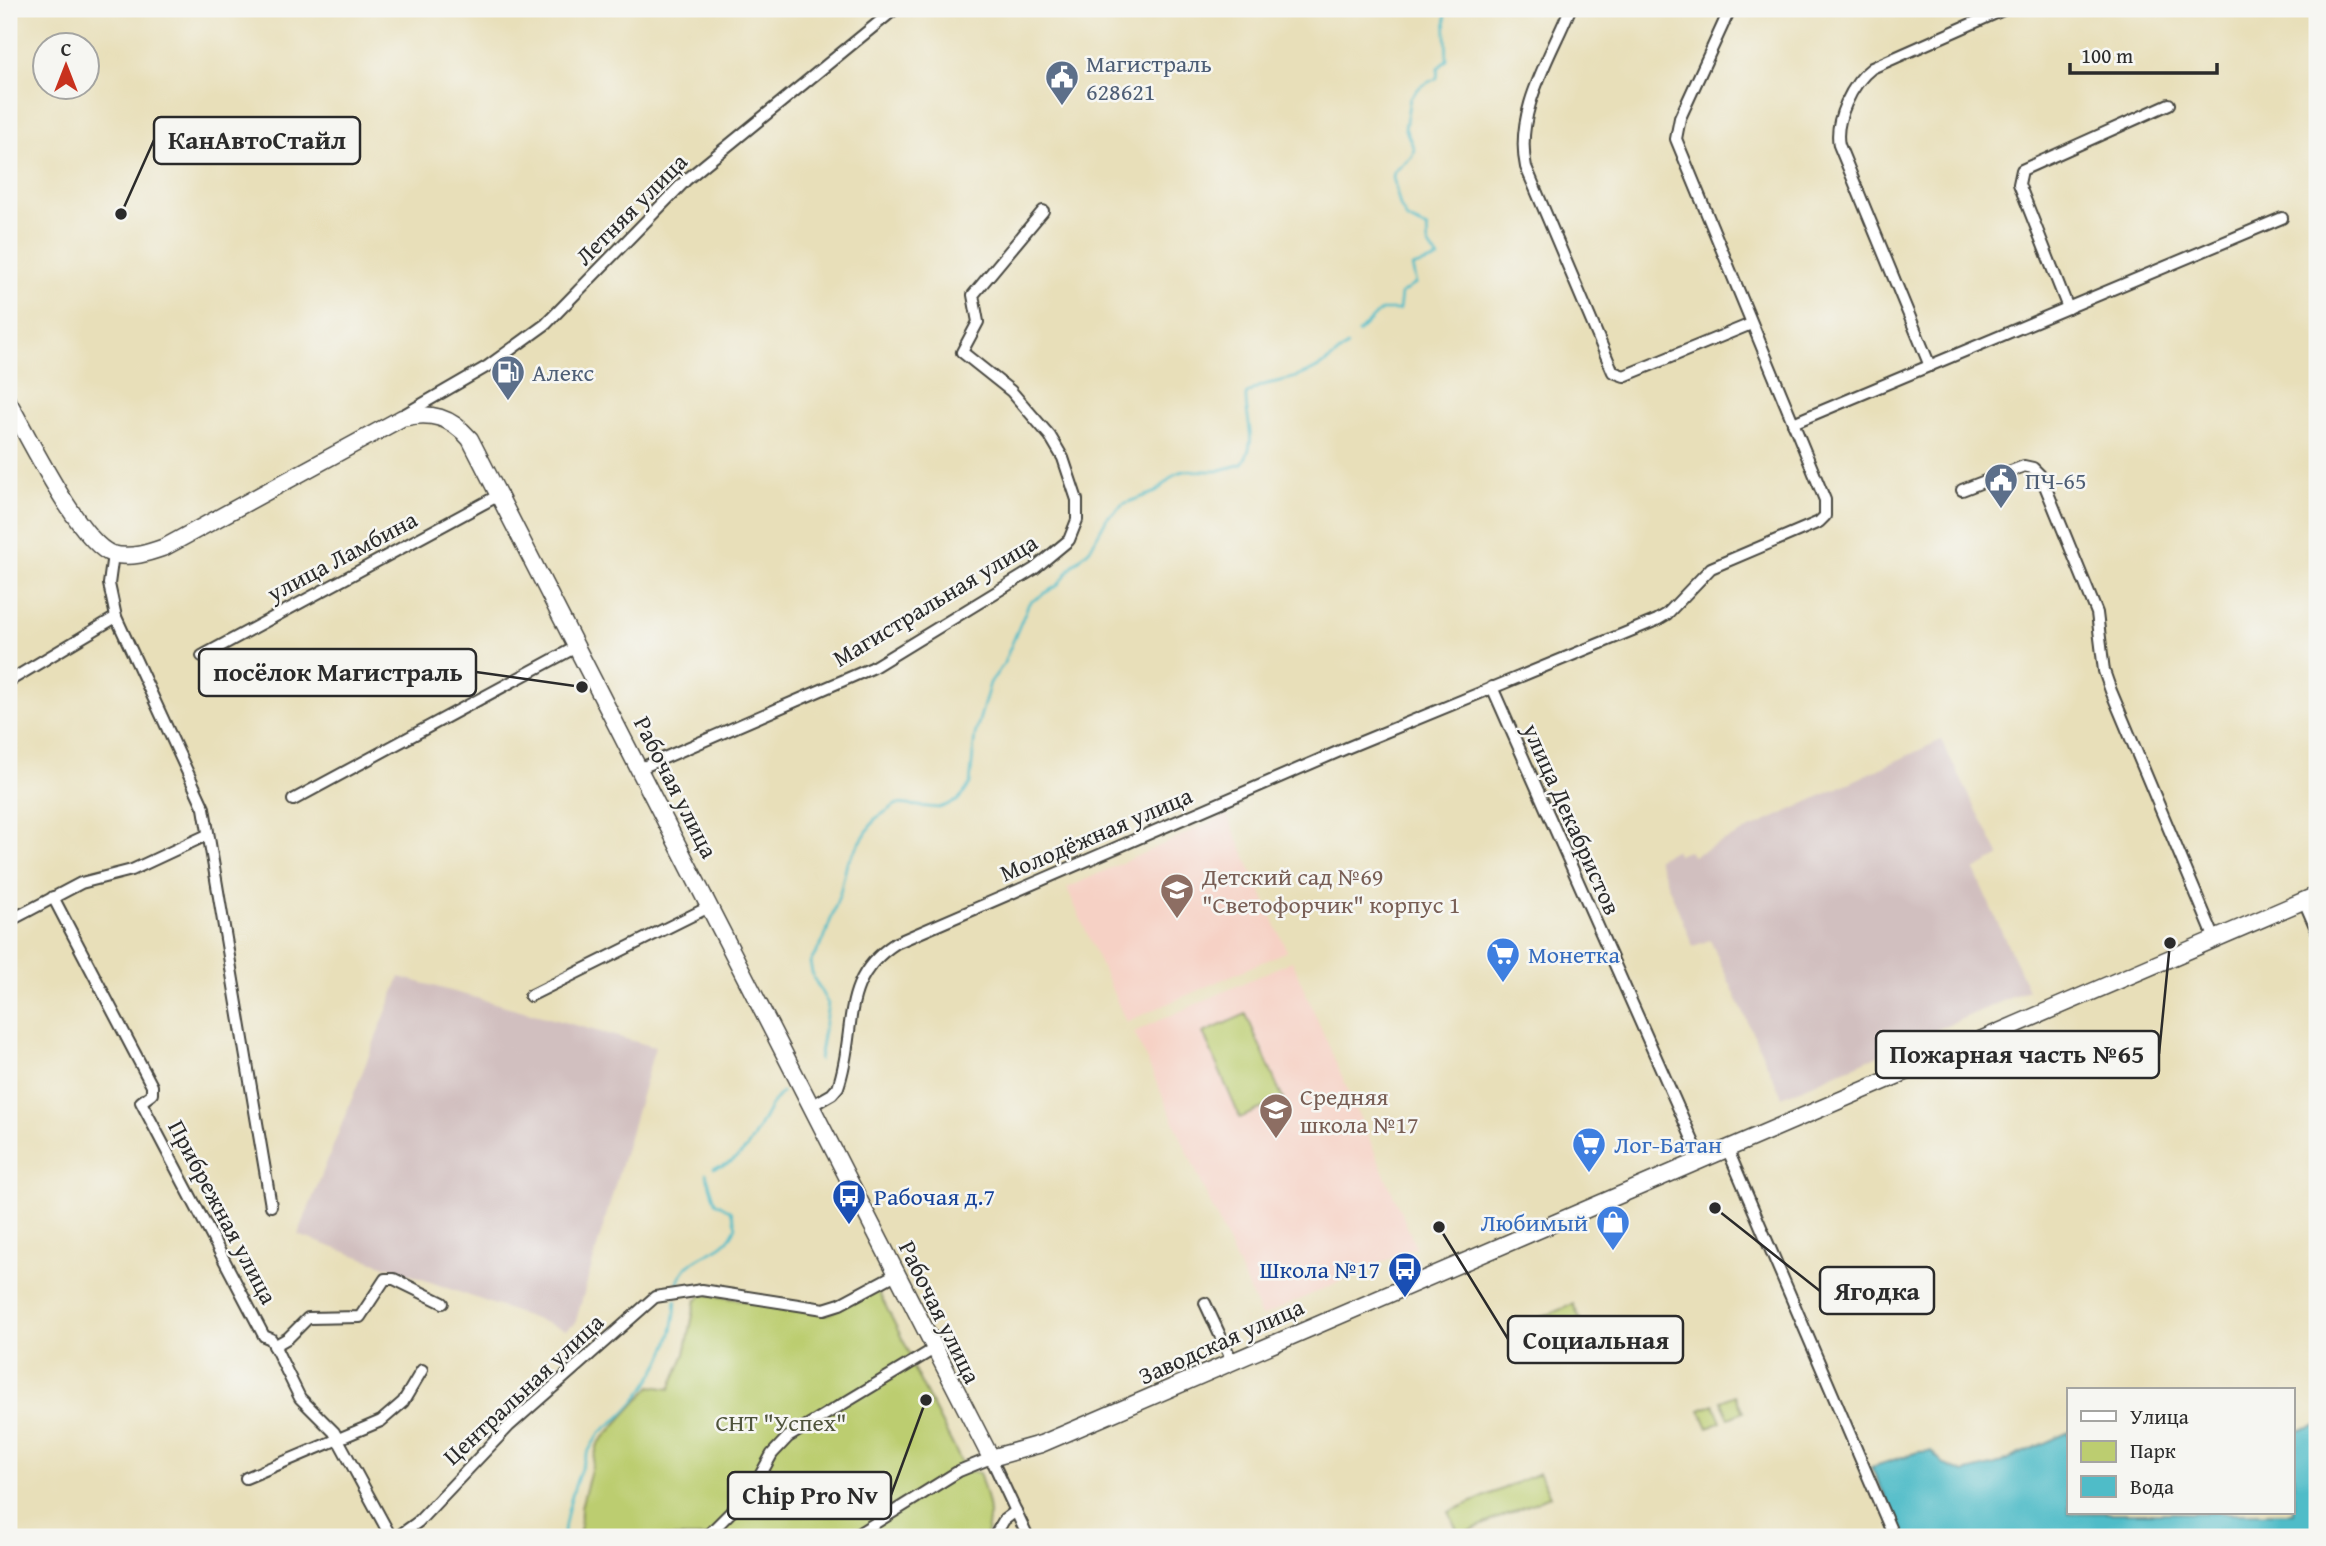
<svg xmlns="http://www.w3.org/2000/svg" width="2326" height="1546" font-family="'Gentium Book Plus',serif">
<rect width="100%" height="100%" fill="#f6f6f2"/>
<filter id="ink" filterUnits="userSpaceOnUse"><feTurbulence type="fractalNoise" baseFrequency=".0143" numOctaves="2"/><feDisplacementMap in="SourceGraphic" scale="14" xChannelSelector="R" yChannelSelector="G"/><feConvolveMatrix kernelMatrix="1 2 1 2 8 2 1 2 1" color-interpolation-filters="sRGB"/></filter>
<filter id="wash" filterUnits="userSpaceOnUse"><feTurbulence type="fractalNoise" baseFrequency=".00686" numOctaves="4" result="noise"/><feDisplacementMap in="SourceGraphic" scale="28" xChannelSelector="R" yChannelSelector="G"/><feGaussianBlur stdDeviation="1.57" result="paint"/><feColorMatrix in="noise" values="0 0 0 0 0 0 0 0 0 0 0 0 0 0 0 0 0 1.4 0 .05"/><feComposite in="paint" operator="in"/></filter>
<g filter="url(#wash)">
<rect width="100%" height="100%" fill="#e8dfb9"/>
<!-- built -->
<g fill="#f6d1c5">
<polygon points="1227,815 1287,951 1126,1022 1067,888"/>
<polygon points="1292,961 1416,1247 1261,1317 1134,1032"/>
</g>
<!-- industrial -->
<g fill="#d1bfbf">
<polygon points="1941,740 2000,856 1974,870 2028,990 1782,1097 1710,940 1693,946 1657,858 1675,850 1677,855 1688,851 1692,856"/>
<polygon points="400,977 655,1047 575,1324 566,1330 298,1235"/>
</g>
<!-- green -->
<g fill="#bccd70" stroke="#747c4e" stroke-width="2">
<polygon points="1246,1014 1283,1099 1240,1118 1203,1033"/>
<path d="M 877,1289 L 911,1356 L 908,1358 L 966,1471 L 979,1473 C 986,1495 994,1515 985,1537 L 580,1537 L 581,1507 L 598,1444 L 651,1386 L 670,1389 L 685,1354 L 696,1300 L 704,1294 L 828,1314 Z"/>
<polygon points="1573,1304 1586,1331 1534,1354 1521,1326"/>
<polygon points="1735,1395 1743,1412 1729,1418 1721,1401"/>
<polygon points="1714,1404 1721,1422 1708,1428 1700,1410"/>
<polygon points="1539,1473 1550,1496 1459,1535 1449,1512"/>
</g>
<!-- water -->
<polygon fill="#4fbcc8" stroke="#3d747a" stroke-width="2" points="2317,1426 2317,1537 1905,1537 1871,1467 1918,1452 1931,1451 1945,1465 1963,1473 1995,1465 2069,1432 2069,1513 2293,1513 2293,1432"/>
<g fill="none" stroke-linecap="round" stroke-linejoin="round">
<!-- stream -->
<g stroke="#4fbcc8" stroke-width="2.5">
<polyline points="1358,333 1381,310 1399,310 1401,294 1416,283 1412,267 1438,259 1428,244 1427,228 1407,219 1400,206 1393,177 1394,172 1412,156 1414,149 1405,128 1410,98 1421,86 1437,78 1438,68 1447,60 1445,9"/>
<path d="M 819,1060 L 828,1004 L 813,977 L 810,963 L 824,939 L 840,893 L 847,863 L 875,819 L 897,804 L 939,808 L 957,801 L 964,793 L 970,784 L 975,735 L 990,683 L 1003,665 L 1029,603 L 1058,585 L 1073,565 L 1090,549 L 1107,518 L 1123,504 L 1156,492 L 1174,475 L 1183,471 L 1217,471 L 1242,464 C 1259,440 1245,420 1246,395 C 1261,381 1281,383 1299,376 C 1317,370 1333,359 1347,346"/>
<path d="M 714,1168 C 757,1160 757,1115 782,1092"/>
<path d="M 677,1285 C 688,1248 724,1259 736,1226 L 731,1211 L 715,1202 L 706,1173"/>
<path d="M 563,1537 C 567,1508 580,1460 598,1436 C 604,1427 615,1422 622,1415 C 653,1383 675,1345 676,1300"/>
</g>
</g>
</g>
<g filter="url(#ink)">
<g fill="none" stroke-linecap="round" stroke-linejoin="round">
<!-- street casing -->
<g stroke="#474640" stroke-width="14">
<g id="street">
<path d="M 1570,9 C 1550,58 1514,112 1526,167 L 1613,372 L 1624,376 L 1751,324"/>
<polyline points="2068,308 2019,184 2022,170 2169,104"/>
<path d="M 1930,366 L 1839,145 C 1834,121 1852,83 1872,68 L 2005,9"/>
<polyline points="405,414 488,366 546,324 686,180 895,9"/>
<polyline points="1793,423 2282,218"/>
<polyline points="1962,490 2024,466 2033,468 2041,476 2097,613 2104,671 2111,691 2215,939"/>
<polyline points="113,554 109,584 116,617 204,808 271,1206"/>
<polyline points="202,656 501,494"/>
<polyline points="9,681 116,617"/>
<polyline points="1492,687 1701,1159"/>
<polyline points="641,768 872,668 1034,569 1069,540 1077,520 1077,500 1063,458 1050,436 1011,391 962,352 978,322 973,295 1043,211"/>
<polyline points="293,800 578,646"/>
<polyline points="53,897 152,1086 152,1094 141,1102 264,1336 271,1339 300,1398 334,1432 391,1537"/>
<polyline points="2304,901 2317,931"/>
<polyline points="9,921 81,883 132,870 207,835"/>
<polyline points="530,996 711,906"/>
<path d="M 811,1106 L 832,1094 L 838,1087 C 858,1030 837,981 896,943 L 1349,747 L 1657,620 L 1667,614 L 1711,568 L 1819,522 L 1825,516 L 1825,500 L 1676,139 L 1680,118 L 1730,9"/>
<polyline points="1727,1148 1894,1537"/>
<polyline points="1205,1303 1232,1361"/>
<polyline points="274,1346 288,1338 308,1318 360,1317 385,1279 394,1279 443,1303"/>
<polyline points="246,1478 381,1421 403,1402 422,1370"/>
<polyline points="397,1537 418,1522 509,1426 655,1297 702,1290 824,1309 840,1304 896,1274"/>
<polyline points="706,1537 751,1492 772,1454 788,1437 934,1349"/>
<polyline points="853,1537 959,1471 991,1458 1028,1537"/>
<polyline points="994,1537 1004,1520 1016,1511"/>
</g>
</g>
<!-- secondary casing -->
<g stroke="#474640" stroke-width="19">
<path id="secondary" d="M 9,403 C 28,436 80,543 112,554 C 131,559 148,553 165,547 L 402,418 C 431,411 451,417 470,439 L 991,1458 L 1041,1444 L 2317,895"/>
</g>
<!-- street -->
<use href="#street" stroke="#fff" stroke-width="10"/>
<!-- secondary -->
<use href="#secondary" stroke="#fff" stroke-width="16"/>
</g>
</g>
<!-- icons -->
<defs>
<g id="civic-pin" transform="scale(1.75)"><path d="M0 17L-7.5 6A9.5 9.5 0 1 1 7.5 6Z" fill="#5c6f8a" stroke="#f6f6f2"/><path d="M-.6-6.5H3V-4.5H.6V-3L4-1V1h2V6H-6V1h2V-1L-.6-3ZM-1.2 2.5V6h2.4V2.5Z" fill="#fff"/></g>
<g id="fuel-pin" transform="scale(1.75)"><path d="M0 17L-7.5 6A9.5 9.5 0 1 1 7.5 6Z" fill="#5c6f8a" stroke="#f6f6f2"/><path d="M-5.5-6h7V0h2V4h1.3V-2.5L3-4.5l.8-.8L6-3V5H2.5V1h-1V6h-7ZM-4.2-4.7v3.2H.2V-4.7Z" fill="#fff"/></g>
<g id="school-pin" transform="scale(1.75)"><path d="M0 17L-7.5 6A9.5 9.5 0 1 1 7.5 6Z" fill="#8d6e63" stroke="#f6f6f2"/><path d="M0-5L7-2L0 1L-7-2ZM-4 1L0 2.5L4 1V4Q0 6-4 4Z" fill="#fff"/></g>
<g id="supermarket-pin" transform="scale(1.75)"><path d="M0 17L-7.5 6A9.5 9.5 0 1 1 7.5 6Z" fill="#3f7fe0" stroke="#f6f6f2"/><path d="M-6-5.5h2.5l.6 2H6L4.5 2H-2.5L-4.4-4H-6ZM-1.5 3.2a1.3 1.3 0 1 0 .1 0ZM3 3.2a1.3 1.3 0 1 0 .1 0Z" fill="#fff"/></g>
<g id="bus-pin" transform="scale(1.75)"><path d="M0 17L-7.5 6A9.5 9.5 0 1 1 7.5 6Z" fill="#1a4fb4" stroke="#f6f6f2"/><path d="M-5-6H5V4H4V6H2V4H-2V6H-4V4H-5ZM-3.5-4V0h7V-4ZM-3.5 1.2v1.5H-2V1.2ZM2 1.2v1.5H3.5V1.2Z" fill="#fff"/></g>
<g id="shop-pin" transform="scale(1.75)"><path d="M0 17L-7.5 6A9.5 9.5 0 1 1 7.5 6Z" fill="#3f7fe0" stroke="#f6f6f2"/><path d="M-5-2.5h2.3a2.7 3.5 0 0 1 5.4 0H5L5.5 6h-11ZM-1.5-2.5h3a1.5 2.3 0 0 0-3 0Z" fill="#fff"/></g>
</defs>
<g fill-rule="evenodd">
<use href="#civic-pin" x="1062" y="77"/>
<use href="#fuel-pin" x="508" y="372"/>
<use href="#civic-pin" x="2001" y="480"/>
<use href="#school-pin" x="1177" y="890"/>
<use href="#supermarket-pin" x="1503" y="954"/>
<use href="#school-pin" x="1276" y="1110"/>
<use href="#supermarket-pin" x="1589" y="1144"/>
<use href="#bus-pin" x="849" y="1196"/>
<use href="#shop-pin" x="1613" y="1222"/>
<use href="#bus-pin" x="1405" y="1269"/>
</g>
<g text-anchor="middle" dominant-baseline="central" stroke-width="5" stroke-linejoin="round" paint-order="stroke">
<!-- service labels -->
<g font-size="24" fill="#4e5e75" stroke="#f6f6f2" text-anchor="start">
<text x="1086" y="63">Магистраль<tspan x="1086" dy="28">628621</tspan></text>
<text x="532" y="372">Алекс</text>
<text x="2025" y="480">ПЧ-65</text>
</g>
<!-- street labels -->
<g font-size="24" fill="#2b2b2b" stroke="#f6f6f2">
<text transform="translate(631 209) rotate(-45)">Летняя улица</text>
<text transform="translate(342 556) rotate(-28)">улица Ламбина</text>
<text transform="translate(935 600) rotate(-31)">Магистральная улица</text>
<text transform="translate(676 787) rotate(63)">Рабочая улица</text>
<text transform="translate(1572 819) rotate(66)">улица Декабристов</text>
<text transform="translate(1096 834) rotate(-23)">Молодёжная улица</text>
<text transform="translate(223 1212) rotate(62)">Прибрежная улица</text>
<text transform="translate(940 1312) rotate(64)">Рабочая улица</text>
<text transform="translate(1221 1341) rotate(-24)">Заводская улица</text>
<text transform="translate(523 1389) rotate(-43)">Центральная улица</text>
</g>
<!-- education labels -->
<g font-size="24" fill="#785e54" stroke="#f6f6f2" text-anchor="start">
<text x="1202" y="876">Детский сад №69<tspan x="1202" dy="28">"Светофорчик" корпус 1</tspan></text>
<text x="1300" y="1096">Средняя<tspan x="1300" dy="28">школа №17</tspan></text>
</g>
<!-- shop labels -->
<g font-size="24" fill="#366cbe" stroke="#f6f6f2" text-anchor="start">
<text x="1528" y="954">Монетка</text>
<text x="1614" y="1144">Лог-Батан</text>
<text x="1588" y="1222" text-anchor="end">Любимый</text>
</g>
<!-- transit labels -->
<g font-size="24" fill="#164399" stroke="#f6f6f2" text-anchor="start">
<text x="874" y="1196">Рабочая д.7</text>
<text x="1380" y="1269" text-anchor="end">Школа №17</text>
</g>
<!-- park labels -->
<g font-size="24" fill="#4f543c" stroke="#f6f6f2">
<text x="781" y="1422">СНТ "Успех"</text>
</g>
</g>
<!-- callouts -->
<path fill="none" stroke="#2b2b2b" stroke-width="2.5" d="M121 214L154 140M582 687L476 672M2170 943L2159 1054M1715 1208L1820 1291M1439 1227L1508 1339M926 1400L891 1495"/>
<g fill="#2b2b2b" stroke="#f6f6f2" stroke-width="2.5">
<circle cx="121" cy="214" r="7"/>
<circle cx="582" cy="687" r="7"/>
<circle cx="2170" cy="943" r="7"/>
<circle cx="1715" cy="1208" r="7"/>
<circle cx="1439" cy="1227" r="7"/>
<circle cx="926" cy="1400" r="7"/>
</g>
<g fill="#f6f6f2" stroke="#2b2b2b" stroke-width="2.5">
<rect x="154" y="117" width="206" height="47" rx="7"/>
<rect x="199" y="649" width="277" height="47" rx="7"/>
<rect x="1876" y="1031" width="283" height="47" rx="7"/>
<rect x="1820" y="1267" width="114" height="47" rx="7"/>
<rect x="1508" y="1316" width="175" height="47" rx="7"/>
<rect x="728" y="1472" width="163" height="47" rx="7"/>
</g>
<g font-size="26" text-anchor="middle" font-weight="bold" fill="#2b2b2b">
<text x="257" y="149">КанАвтоСтайл</text>
<text x="338" y="681">посёлок Магистраль</text>
<text x="2017" y="1063">Пожарная часть №65</text>
<text x="1877" y="1300">Ягодка</text>
<text x="1596" y="1349">Социальная</text>
<text x="810" y="1504">Chip Pro Nv</text>
</g>
<!-- margin -->
<rect width="2326" height="1546" fill="none" stroke="#f6f6f2" stroke-width="35"/>
<!-- legend -->
<rect x="2067" y="1388" width="228" height="126" fill="#f6f6f2" stroke="#a5a5a2" stroke-width="2"/>
<rect x="2081" y="1411" width="35" height="10" fill="#ffffff" stroke="#a5a5a2" stroke-width="2"/>
<text x="2130" y="1424" font-size="21" fill="#2b2b2b">Улица</text>
<rect x="2081" y="1441" width="35" height="21" fill="#bccd70" stroke="#a5a5a2" stroke-width="2"/>
<text x="2130" y="1458" font-size="21" fill="#2b2b2b">Парк</text>
<rect x="2081" y="1476" width="35" height="21" fill="#4fbcc8" stroke="#a5a5a2" stroke-width="2"/>
<text x="2130" y="1494" font-size="21" fill="#2b2b2b">Вода</text>
<!-- north arrow -->
<g transform="translate(66 66)"><circle r="33" fill="#f6f6f2" stroke="#a5a5a2" stroke-width="2"/>
<path d="M0-5L12 26L0 18L-12 26Z" fill="#c8321e"/>
<text y="-10" font-size="19" font-weight="bold" text-anchor="middle" fill="#2b2b2b">С</text>
</g>
<!-- scale -->
<path d="M2070 63v10h147v-10" fill="none" stroke="#2b2b2b" stroke-width="3.5"/>
<text x="2081" y="63" font-size="21" fill="#2b2b2b" stroke="#f6f6f2" stroke-width="5" paint-order="stroke">100 m</text>
</svg>
